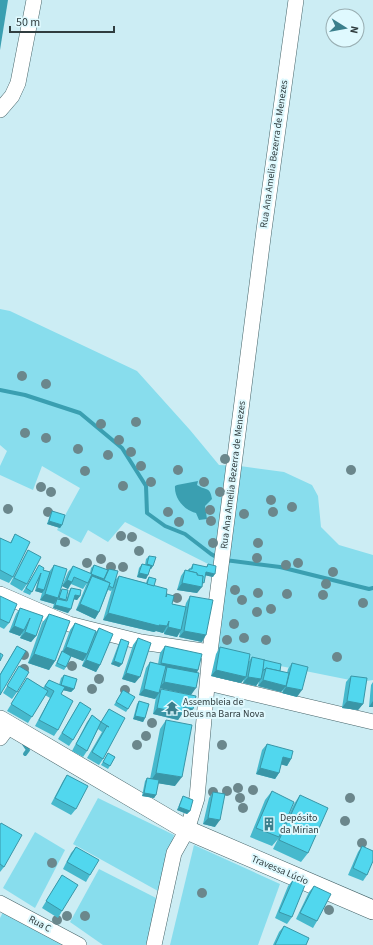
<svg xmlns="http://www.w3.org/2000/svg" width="373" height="945" font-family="'Source Sans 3',sans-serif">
<rect width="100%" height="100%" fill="#ccedf4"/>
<!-- green -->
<g fill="#88dded">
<polygon points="0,309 10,311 137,371 190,430 219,465 240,466 284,472 312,485 318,496 321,527 339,545 373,555 373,680 360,682 215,653 224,572 125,522 108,542 88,530 81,543 57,530 80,488 42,466 33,490 0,475 0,466 7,451 0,445"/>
<polygon points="98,798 174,835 158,891 73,844"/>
<polygon points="35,832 65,850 35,908 3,888"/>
<polygon points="194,845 280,884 258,945 170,945"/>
<polygon points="99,869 158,899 149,945 103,945 70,922"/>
<polygon points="4,910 70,945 0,945 0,918"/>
</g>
<!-- water -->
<g fill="#3a9fb1">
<polygon points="0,0 8,0 0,50"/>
<path d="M 198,481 L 197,485 C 206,491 210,486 212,499 L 205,506 L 207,519 L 199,520 L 196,513 C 184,510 174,498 175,486 L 177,485 Z"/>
</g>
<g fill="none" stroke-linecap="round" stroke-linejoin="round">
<!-- stream -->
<g stroke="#3a9fb1" stroke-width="4">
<polyline points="0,390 25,395 80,413 122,448 146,486 147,513 165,526 185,534 211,554 218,558"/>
<polyline points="225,560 280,567 369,589 373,588"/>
<polyline points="24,744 28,750 25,754"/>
</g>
<!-- minor casing -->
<g stroke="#456368" stroke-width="16">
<g id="minor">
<polyline points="0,110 12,96 18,83 34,0"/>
<polyline points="0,594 69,624 141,642 210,652"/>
<polyline points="208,683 373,722"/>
<polyline points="0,738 9,726"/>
<polyline points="0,903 79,945"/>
<polyline points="154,945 174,853 187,830 197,798 210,652 264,230 296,0"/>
</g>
</g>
<!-- tertiary casing -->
<g stroke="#456368" stroke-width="20">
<polyline id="tertiary" points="0,720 187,830 373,910"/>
</g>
<!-- minor -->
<use href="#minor" stroke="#fff" stroke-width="15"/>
<!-- tertiary -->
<use href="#tertiary" stroke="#fff" stroke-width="19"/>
</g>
<!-- trees -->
<g fill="#6b878c">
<circle cx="22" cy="376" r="5"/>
<circle cx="46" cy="384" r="5"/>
<circle cx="136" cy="422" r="5"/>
<circle cx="101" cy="424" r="5"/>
<circle cx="25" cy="433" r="5"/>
<circle cx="46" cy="438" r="5"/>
<circle cx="119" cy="440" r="5"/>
<circle cx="78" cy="449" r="5"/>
<circle cx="131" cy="452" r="5"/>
<circle cx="108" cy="455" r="5"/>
<circle cx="225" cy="459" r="5"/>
<circle cx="141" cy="466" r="5"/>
<circle cx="178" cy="470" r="5"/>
<circle cx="351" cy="470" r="5"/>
<circle cx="85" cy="471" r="5"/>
<circle cx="151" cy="482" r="5"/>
<circle cx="204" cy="482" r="5"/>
<circle cx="123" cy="486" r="5"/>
<circle cx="41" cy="487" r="5"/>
<circle cx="51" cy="492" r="5"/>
<circle cx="220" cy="492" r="5"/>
<circle cx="271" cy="500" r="5"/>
<circle cx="292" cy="507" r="5"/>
<circle cx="8" cy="509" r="5"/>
<circle cx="210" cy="510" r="5"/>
<circle cx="48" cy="512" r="5"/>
<circle cx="168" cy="512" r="5"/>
<circle cx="273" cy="512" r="5"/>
<circle cx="244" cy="514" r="5"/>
<circle cx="211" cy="521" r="5"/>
<circle cx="179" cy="522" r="5"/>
<circle cx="121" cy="536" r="5"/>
<circle cx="132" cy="537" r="5"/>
<circle cx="65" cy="542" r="5"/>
<circle cx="213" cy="543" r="5"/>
<circle cx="258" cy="543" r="5"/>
<circle cx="139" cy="551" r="5"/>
<circle cx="257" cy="558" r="5"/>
<circle cx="101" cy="559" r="5"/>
<circle cx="87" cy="563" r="5"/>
<circle cx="298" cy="563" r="5"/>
<circle cx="286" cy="565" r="5"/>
<circle cx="111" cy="567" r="5"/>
<circle cx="123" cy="567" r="5"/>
<circle cx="333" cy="572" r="5"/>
<circle cx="326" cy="584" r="5"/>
<circle cx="235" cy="590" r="5"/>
<circle cx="258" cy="593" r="5"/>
<circle cx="287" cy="594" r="5"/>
<circle cx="323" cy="595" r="5"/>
<circle cx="177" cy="598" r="5"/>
<circle cx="242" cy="600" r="5"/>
<circle cx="363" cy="603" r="5"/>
<circle cx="271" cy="609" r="5"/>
<circle cx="257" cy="612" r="5"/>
<circle cx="234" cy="624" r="5"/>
<circle cx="244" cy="638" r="5"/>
<circle cx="227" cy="640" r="5"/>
<circle cx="266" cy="640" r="5"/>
<circle cx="24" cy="655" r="5"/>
<circle cx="337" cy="657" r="5"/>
<circle cx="72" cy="666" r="5"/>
<circle cx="24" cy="669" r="5"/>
<circle cx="99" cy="679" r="5"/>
<circle cx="92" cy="689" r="5"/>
<circle cx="125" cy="690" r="5"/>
<circle cx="152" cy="723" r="5"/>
<circle cx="146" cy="736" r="5"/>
<circle cx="137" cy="745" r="5"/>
<circle cx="222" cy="745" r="5"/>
<circle cx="238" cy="788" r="5"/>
<circle cx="253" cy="790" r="5"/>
<circle cx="227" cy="791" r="5"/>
<circle cx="213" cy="792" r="5"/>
<circle cx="240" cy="798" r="5"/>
<circle cx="350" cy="798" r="5"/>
<circle cx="243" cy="808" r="5"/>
<circle cx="345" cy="821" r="5"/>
<circle cx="362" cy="843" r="5"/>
<circle cx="52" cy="863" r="5"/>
<circle cx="202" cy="893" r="5"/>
<circle cx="329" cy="910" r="5"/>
<circle cx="67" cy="916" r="5"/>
<circle cx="85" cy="916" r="5"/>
<circle cx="57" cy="920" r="5"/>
</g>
<!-- wall -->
<g fill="#46b9cd">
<polygon points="52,511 62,525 60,528 47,524 50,515"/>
<polygon points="15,534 13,577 9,583 0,579 0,538 10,543"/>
<polygon points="28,550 27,584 22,591 10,584 24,557"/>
<polygon points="149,556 153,566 151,569 150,569 146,579 137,577 139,568 142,564 145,565 146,559"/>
<polygon points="193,564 206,567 208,564 213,577 205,575 202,586 197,593 177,590 181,576 185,570 188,571 189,569 190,569"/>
<polygon points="39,565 43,570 49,572 54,565 60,592 62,589 66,600 65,601 66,601 69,591 71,588 80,596 77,600 74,599 68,613 53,608 54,603 54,604 40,600 42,593 35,591 38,580 30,595 23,592"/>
<polygon points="94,565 104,579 103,580 107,572 109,569 115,580 119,576 146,583 147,580 149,577 154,586 166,595 172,604 185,607 186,603 190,596 202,642 179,637 180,632 177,637 164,634 164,631 163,633 156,631 154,632 103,620 112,589 111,591 108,590 99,612 95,619 76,610 87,583 83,589 71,584 68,589 62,586 68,572 73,566 90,573 91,568"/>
<polygon points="0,596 9,623 4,629 0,627"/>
<polygon points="20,608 36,636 31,642 20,638 22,633 20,636 9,632 16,614"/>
<polygon points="49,614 55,661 49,670 28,663 42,623"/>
<polygon points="75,623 96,632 99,628 100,665 96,672 82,666 85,658 83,661 71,656 66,667 64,670 55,666 60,655 62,652 70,630"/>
<polygon points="138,638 135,683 122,679 133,645"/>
<polygon points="121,639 122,664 119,667 111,664 119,643"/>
<polygon points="17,646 0,695 0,674"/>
<polygon points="165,646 198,670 197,673 191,695 160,688 160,691 161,689 188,715 182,714 178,720 153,714 156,697 155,699 139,695 146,668 150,662 158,664 160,653"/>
<polygon points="220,647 249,661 252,657 280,671 287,673 288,669 292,663 297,697 282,693 283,690 281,692 258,686 259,681 256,686 243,683 244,679 241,683 211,676 216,654"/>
<polygon points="19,666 17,692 12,699 3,693"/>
<polygon points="64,675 74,689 71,692 63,690 61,694 58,730 54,736 35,726 50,698 45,695 28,723 7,711 27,678 43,688 49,680 59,685 61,678"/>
<polygon points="351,676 363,704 358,710 342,708 346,682"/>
<polygon points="373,682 373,707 369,707 371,685"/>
<polygon points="123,690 128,709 126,712 114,705"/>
<polygon points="139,701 145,718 143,722 133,719 137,704"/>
<polygon points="80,702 73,740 69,746 58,739"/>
<polygon points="109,709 103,759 99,765 87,758 102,732 98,729 87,751 83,757 72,751 87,722 92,715 101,722"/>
<polygon points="166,720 175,786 158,783 156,795 154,798 142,796 145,781 147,778 150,779 160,729"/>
<polygon points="267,744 291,759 287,766 281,764 279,773 275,779 256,774 262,750"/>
<polygon points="108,753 115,757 108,769 101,765"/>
<polygon points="67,775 76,809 71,815 51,804 63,781"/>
<polygon points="272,791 282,829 294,804 300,795 308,853 301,862 273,849 278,839 272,846 250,837 265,800"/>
<polygon points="213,792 215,827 203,824 209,798"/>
<polygon points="183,796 190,811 187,814 177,810 181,800"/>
<polygon points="0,825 4,867 0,872"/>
<polygon points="362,846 367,875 363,881 348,875 358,852"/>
<polygon points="76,847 90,875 86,882 63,869 71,853"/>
<polygon points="62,875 62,911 58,918 42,908"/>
<polygon points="293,880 292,917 287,924 275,918 288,886"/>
<polygon points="314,886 317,921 313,928 296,919 309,892"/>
<polygon points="284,926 306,945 273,945 279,932"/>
</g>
<!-- shaded-wall -->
<g fill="#3996a7">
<polygon points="49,521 62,525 60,528 47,524"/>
<polygon points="147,564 153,566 151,569 144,568"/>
<polygon points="206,572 215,574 213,577 204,575"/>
<polygon points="139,573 148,575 146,579 137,577"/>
<polygon points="91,574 104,579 101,582 92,576 91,578 88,577"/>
<polygon points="67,580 72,582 68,589 62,586"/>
<polygon points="182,583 202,587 197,593 177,590"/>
<polygon points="37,588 44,590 42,593 35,591"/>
<polygon points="45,594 58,598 54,604 40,600"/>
<polygon points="75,595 80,596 77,600 72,599"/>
<polygon points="59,598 66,600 63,603 57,601"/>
<polygon points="80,604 99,612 95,619 76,610"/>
<polygon points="55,605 71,609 68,613 53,608"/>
<polygon points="108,613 167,626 163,633 156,631 154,632 103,620"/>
<polygon points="14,626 24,630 20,636 9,632"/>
<polygon points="168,627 181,630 177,637 164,634"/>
<polygon points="184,631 206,635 202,642 179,637"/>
<polygon points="25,632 36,636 31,642 20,638"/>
<polygon points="66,647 87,654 83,661 62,653"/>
<polygon points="34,654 55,661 49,670 28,663"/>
<polygon points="86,660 100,665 96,672 82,666"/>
<polygon points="114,661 122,664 119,667 111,664"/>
<polygon points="161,663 198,670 194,677 167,667 164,670 157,669"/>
<polygon points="216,670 246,677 241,683 211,676"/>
<polygon points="126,673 140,677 135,683 122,679"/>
<polygon points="248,677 261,679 256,686 243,683"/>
<polygon points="263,680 286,686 281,692 258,686"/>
<polygon points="164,682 196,688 191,695 159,688"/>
<polygon points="61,685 74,689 71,692 58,689"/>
<polygon points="286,687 302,690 297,697 282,693"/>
<polygon points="144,689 159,693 155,699 139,695"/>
<polygon points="347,701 363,704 358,710 342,708"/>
<polygon points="373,701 373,707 369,707"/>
<polygon points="184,707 193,709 188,715 182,714 178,720 153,714 157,708"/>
<polygon points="135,716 145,718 143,722 133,719"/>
<polygon points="283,757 291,759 287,766 279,764"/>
<polygon points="260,768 279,773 275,779 256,774"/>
<polygon points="156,773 182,777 175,786 150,782"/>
<polygon points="144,793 156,795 154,798 142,796"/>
<polygon points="179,807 190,811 187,814 177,810"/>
<polygon points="208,818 220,820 215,827 203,824"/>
</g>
<!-- building -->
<g fill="#51d7ee" stroke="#3996a7">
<polygon points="52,511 65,515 62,525 49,521"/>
<polygon points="15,534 30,542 13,577 0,570 0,538 11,543"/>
<polygon points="28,550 41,557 27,584 14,578"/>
<polygon points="149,556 156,557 153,566 147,564"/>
<polygon points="142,564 151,566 148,575 139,573"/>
<polygon points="193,564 207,567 208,564 216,566 215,574 206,572 204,583 202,582 203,576 197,575 197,573 189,571 189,569 192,569"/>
<polygon points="39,565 44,568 43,570 50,572 44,590 37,588 41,573 32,592 26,588"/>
<polygon points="54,565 67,569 58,598 45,594"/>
<polygon points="94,565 108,570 104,579 91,574"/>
<polygon points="73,566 92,574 88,583 74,577 72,582 67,580"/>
<polygon points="109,569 118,571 113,588 109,586 110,583 104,580"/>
<polygon points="185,570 197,573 197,575 203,576 202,587 182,583"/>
<polygon points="92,576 110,583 99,612 80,604"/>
<polygon points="119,576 167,589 166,597 167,594 174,596 172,604 186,607 181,630 168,627 169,621 167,626 159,625 159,626 108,613"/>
<polygon points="149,577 156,579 154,586 147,584"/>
<polygon points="71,588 81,590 80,596 75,595 71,609 55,605 57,599 67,601"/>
<polygon points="62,589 68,590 66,600 59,598"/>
<polygon points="0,596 17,604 9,623 0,619"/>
<polygon points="190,596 213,600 206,635 184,631"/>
<polygon points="20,608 43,616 36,636 25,632 30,618 24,630 14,626"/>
<polygon points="49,614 70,621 55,661 34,654"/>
<polygon points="75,623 96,631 87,654 66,647"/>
<polygon points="99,628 113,634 100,665 86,660"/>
<polygon points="138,638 151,643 140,677 126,673"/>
<polygon points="121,639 129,642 122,664 114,661"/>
<polygon points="17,646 26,651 0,695 0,675"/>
<polygon points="165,646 202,654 198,670 161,663"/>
<polygon points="220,647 250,654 246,677 216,670"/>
<polygon points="62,651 71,656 66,667 57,663"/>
<polygon points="0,653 3,655 0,661"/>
<polygon points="252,657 265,660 261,679 248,677"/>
<polygon points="264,660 281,664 280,671 266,668 264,670 263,670"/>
<polygon points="150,662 166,666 159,693 144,689"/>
<polygon points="292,663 308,667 302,690 286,687"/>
<polygon points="19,666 29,672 17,692 7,686"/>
<polygon points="167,667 199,673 196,688 164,682"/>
<polygon points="266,668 289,673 286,686 263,680"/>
<polygon points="64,675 77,679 74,689 61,685"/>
<polygon points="351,676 367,678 363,704 347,701"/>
<polygon points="27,678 48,691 32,717 11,704"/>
<polygon points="49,680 65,687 61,694 73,701 58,730 39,720 54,691 45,686"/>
<polygon points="161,689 196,696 193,709 184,707 182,713 157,708"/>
<polygon points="123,690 135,697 128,709 116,702"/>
<polygon points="139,701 149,704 145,718 135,716"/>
<polygon points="80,702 91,709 73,740 62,733"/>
<polygon points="109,709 125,718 103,759 92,752 107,726 109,727 101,722"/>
<polygon points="92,715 101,722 87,751 76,744"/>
<polygon points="166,720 192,725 182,777 156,773"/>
<polygon points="267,744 293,751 291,759 283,757 279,773 260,768"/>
<polygon points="108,753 115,757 110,766 103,762"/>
<polygon points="67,775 88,786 76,809 55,798"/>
<polygon points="147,778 159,780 156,795 144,793"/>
<polygon points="272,791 294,802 279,837 256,828"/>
<polygon points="213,792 225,794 220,820 208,818"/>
<polygon points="300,795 328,808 308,853 279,840"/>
<polygon points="183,796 193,800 190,811 179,807"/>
<polygon points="1,823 22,835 4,867 0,864 0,825"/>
<polygon points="362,846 373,851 373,861 367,875 353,868"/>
<polygon points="76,847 99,860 90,875 67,862"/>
<polygon points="62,875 78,885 62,911 46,901"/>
<polygon points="293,880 305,885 292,917 279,912"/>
<polygon points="314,886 331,894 317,921 300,913"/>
<polygon points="284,926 309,938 306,945 275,945"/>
</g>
<!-- icons -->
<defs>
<g id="temple-bare" transform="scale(1.08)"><path d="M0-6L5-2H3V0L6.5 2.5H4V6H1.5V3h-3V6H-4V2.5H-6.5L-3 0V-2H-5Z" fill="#3a7f8c" stroke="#dff9fe" stroke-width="2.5" paint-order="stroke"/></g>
<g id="building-bare" transform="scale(1.08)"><path d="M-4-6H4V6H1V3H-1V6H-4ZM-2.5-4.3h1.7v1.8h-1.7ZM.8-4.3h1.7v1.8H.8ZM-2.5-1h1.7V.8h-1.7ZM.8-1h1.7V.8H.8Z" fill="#3a7f8c" stroke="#dff9fe" stroke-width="2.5" paint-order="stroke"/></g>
</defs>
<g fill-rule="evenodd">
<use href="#temple-bare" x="172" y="708"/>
<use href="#building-bare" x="269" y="824"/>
</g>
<g text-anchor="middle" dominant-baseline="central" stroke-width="4" stroke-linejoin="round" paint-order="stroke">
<!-- street labels -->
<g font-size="10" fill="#303d3f" stroke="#dff9fe">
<text transform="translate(274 154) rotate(-82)">Rua Ana Amelia Bezerra de Menezes</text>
<text transform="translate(233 475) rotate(-83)">Rua Ana Amelia Bezerra de Menezes</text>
<text transform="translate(280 870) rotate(23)">Travessa Lúcio</text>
<text transform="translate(40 924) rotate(28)">Rua C</text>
</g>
<!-- poi labels -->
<g font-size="10" fill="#303d3f" stroke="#dff9fe" text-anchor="start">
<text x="183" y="702">Assembleia de<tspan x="183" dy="12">Deus na Barra Nova</tspan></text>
<text x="280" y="818">Depósito<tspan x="280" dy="12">da Mirian</tspan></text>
</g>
</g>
<!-- north arrow -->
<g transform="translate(345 28) rotate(101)"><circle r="19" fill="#dff9fe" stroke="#99aeb2"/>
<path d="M0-3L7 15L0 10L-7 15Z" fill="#3a7f8c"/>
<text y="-6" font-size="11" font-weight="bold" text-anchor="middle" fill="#303d3f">N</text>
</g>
<!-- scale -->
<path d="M10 26v6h104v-6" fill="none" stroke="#303d3f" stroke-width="2"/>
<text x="16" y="26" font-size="12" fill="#303d3f" stroke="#dff9fe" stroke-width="3" paint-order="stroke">50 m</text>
</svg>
